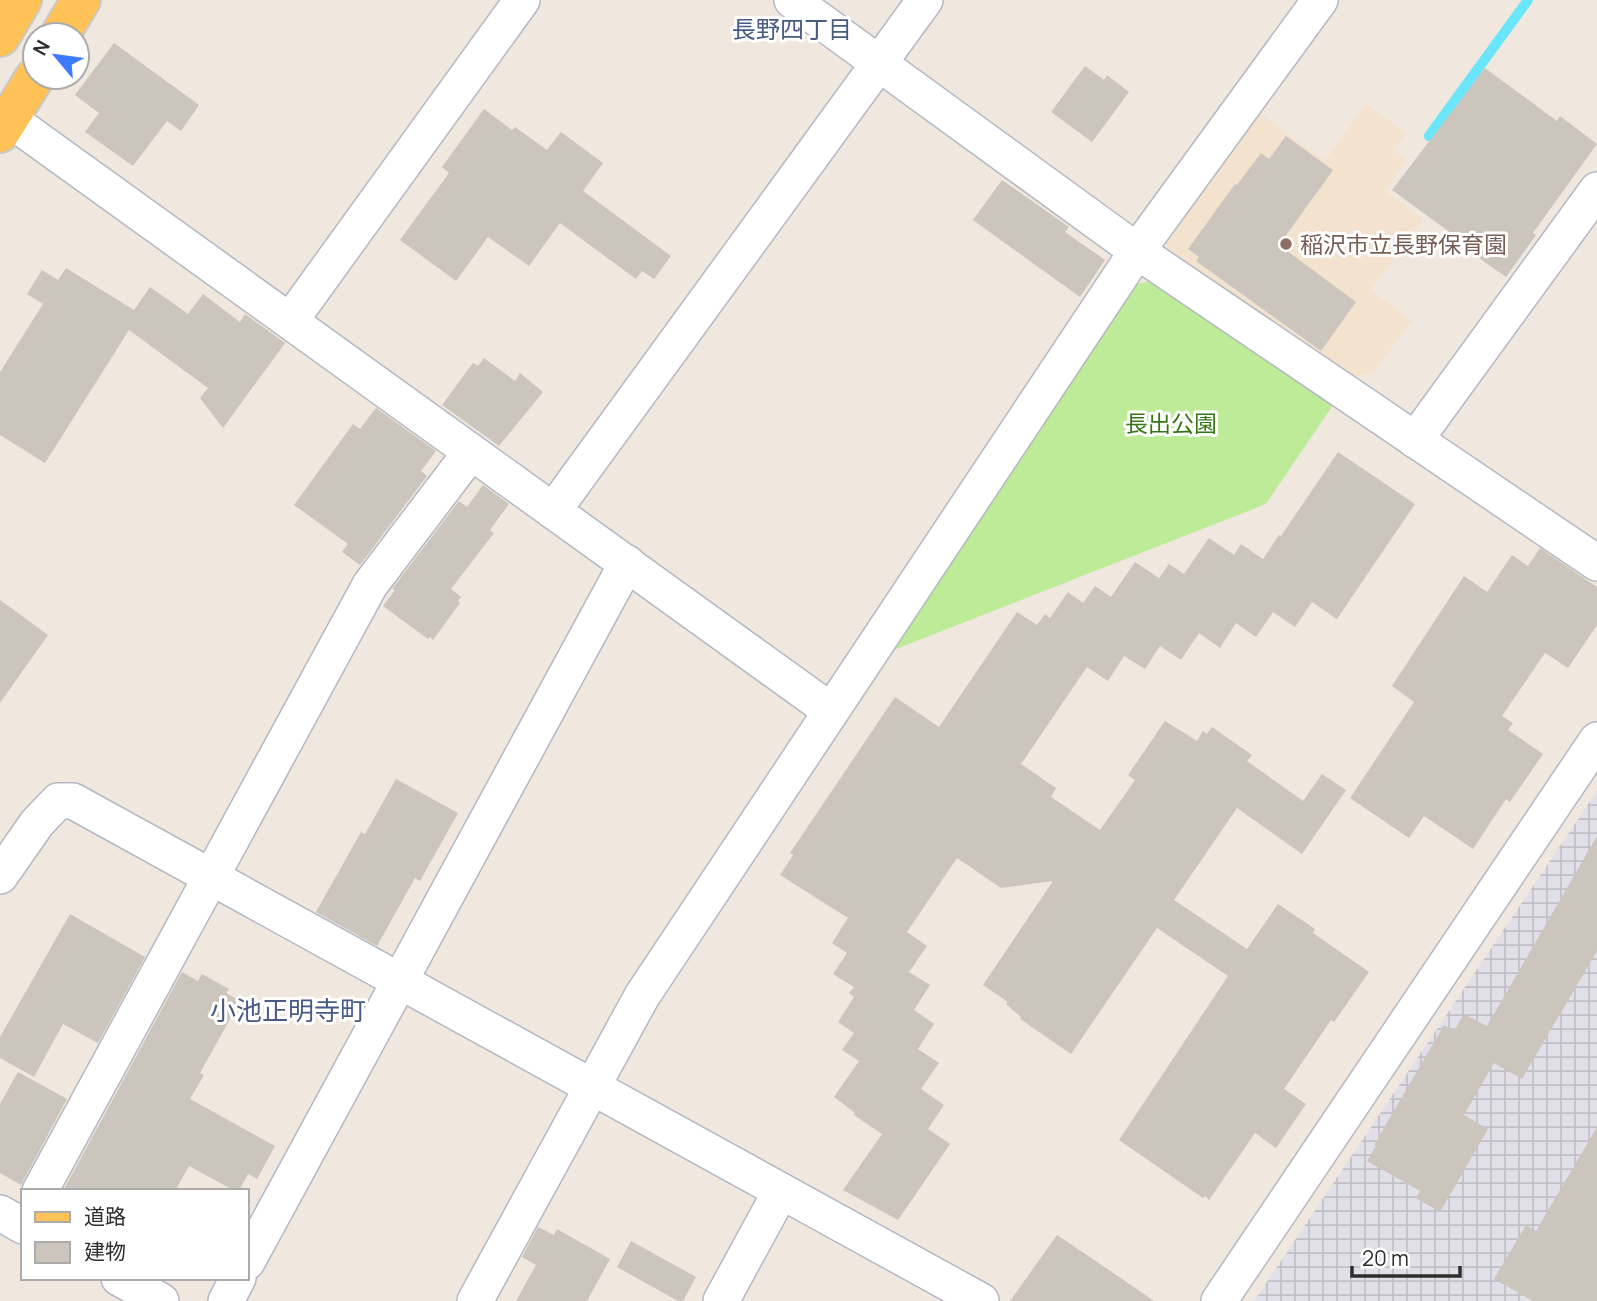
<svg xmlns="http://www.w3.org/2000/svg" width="1597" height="1301" font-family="Manrope,'Noto Sans JP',sans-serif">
<defs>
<pattern id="industrial-grid" width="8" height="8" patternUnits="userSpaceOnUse" patternTransform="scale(1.75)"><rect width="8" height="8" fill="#e1e0e8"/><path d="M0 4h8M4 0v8" fill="none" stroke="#c1c0c7"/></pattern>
</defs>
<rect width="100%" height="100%" fill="#f0e7df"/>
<!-- industrial -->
<polygon fill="url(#industrial-grid)" points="1597,791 1597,1301 1254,1301"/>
<!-- education -->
<polygon fill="#f2e2ce" points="1366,104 1406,133 1393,150 1407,160 1385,191 1423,219 1371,290 1412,321 1374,372 1349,378 1169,254 1165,234 1255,110 1325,161"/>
<!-- grass -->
<polygon fill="#beeb98" points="1155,280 1335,402 1266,504 891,651 1132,285"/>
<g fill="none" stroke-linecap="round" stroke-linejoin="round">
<!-- stream -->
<polyline stroke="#6ae6fa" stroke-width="10" points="1429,136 1528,0"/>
</g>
<!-- building -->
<g fill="#cbc5be">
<polygon points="114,43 199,105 181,131 167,121 133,166 85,132 99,113 75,95"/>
<polygon points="1085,66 1104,80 1107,75 1129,92 1092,142 1051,112"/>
<polygon points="1485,68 1557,121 1560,116 1597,144 1533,233 1536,235 1506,277 1479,258 1481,255 1392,190"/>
<polygon points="484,109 512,130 515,127 547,150 561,132 603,163 583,191 671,256 654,279 642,271 636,279 560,223 529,266 488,237 456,281 400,240 449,173 442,167"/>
<polygon points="1286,136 1333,170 1279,245 1356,302 1321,351 1196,261 1199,257 1188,249 1235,184 1237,185 1261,153 1269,159"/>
<polygon points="1002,180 1069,227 1065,232 1105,260 1080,297 973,220"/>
<polygon points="66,268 134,310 150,287 188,314 203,294 240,322 245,314 285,343 223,428 200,398 208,388 129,330 45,463 0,435 0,372 43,304 27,294 42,270 58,280"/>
<polygon points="484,358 515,381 520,373 543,392 499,446 442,405 473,363 478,366"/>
<polygon points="376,408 436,451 421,471 427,476 360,565 342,552 348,544 294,505 353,424 360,429"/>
<polygon points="1338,452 1415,504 1337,619 1312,602 1295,627 1273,612 1256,637 1236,623 1220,648 1199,633 1181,660 1160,646 1145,669 1124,656 1108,681 1087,667 1021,764 1056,788 1051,797 1100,830 1135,780 1128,775 1165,721 1197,741 1203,731 1207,734 1212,727 1252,755 1247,761 1303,801 1322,774 1346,790 1302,854 1237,808 1174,900 1247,949 1278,904 1315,929 1313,933 1369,972 1334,1022 1331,1020 1284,1089 1306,1104 1276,1148 1255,1133 1209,1200 1205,1196 1203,1198 1119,1140 1228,976 1157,928 1071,1054 1020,1019 1021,1017 1006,1004 1008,1002 983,985 1053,881 1001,888 957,858 907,932 927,946 909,972 930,985 914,1010 934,1024 918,1049 939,1063 921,1089 944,1105 928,1129 950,1144 898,1220 843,1190 882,1134 854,1115 855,1113 834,1097 859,1061 842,1050 854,1033 838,1022 854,997 849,993 854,987 833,974 847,953 832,943 848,918 780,875 793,855 790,853 895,697 939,727 1017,612 1037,625 1045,614 1050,618 1068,592 1083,603 1095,586 1111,597 1135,562 1159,578 1169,564 1184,574 1209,538 1234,555 1241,544 1263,559 1279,535 1281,536"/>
<polygon points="483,485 509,504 490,530 494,533 451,589 461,597 458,601 460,603 433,640 430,637 428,639 383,606 395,590 392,589 459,501 467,507"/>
<polygon points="1540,548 1597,587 1597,625 1568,668 1545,653 1502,716 1513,723 1508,730 1543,754 1510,802 1506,799 1473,849 1424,816 1409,838 1350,798 1414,702 1392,686 1464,576 1487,592 1512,555 1528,566"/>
<polygon points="0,600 48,635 0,703"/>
<polygon points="396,779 458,813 420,881 415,878 377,946 316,912 361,832 365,834"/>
<polygon points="1597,836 1597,951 1522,1079 1494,1063 1464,1115 1488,1129 1440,1212 1416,1198 1420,1191 1367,1161 1376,1146 1374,1145 1444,1025 1454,1031 1464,1014 1487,1026"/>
<polygon points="70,914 145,957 98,1043 63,1024 34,1077 0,1058 0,1037"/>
<polygon points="182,972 198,981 202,974 229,989 226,993 240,1001 200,1073 204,1075 190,1099 275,1146 257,1179 248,1174 239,1190 236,1189 235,1191 189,1166 175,1191 63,1191"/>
<polygon points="18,1072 67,1099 21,1185 0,1173 0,1104"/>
<polygon points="1597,1127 1597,1301 1533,1301 1494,1279 1526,1225 1536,1231"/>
<polygon points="538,1227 554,1235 557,1229 610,1259 587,1301 516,1301 536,1265 522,1257"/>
<polygon points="1057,1235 1084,1253 1154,1301 1010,1301"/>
<polygon points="631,1241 696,1277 683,1301 678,1301 617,1267"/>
</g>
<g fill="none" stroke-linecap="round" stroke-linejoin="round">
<!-- minor casing -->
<g stroke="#b3b8c2" stroke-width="38">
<g id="minor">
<polyline points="792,0 1137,251 1597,563"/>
<polyline points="9,119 831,711"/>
<polyline points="290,321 522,0"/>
<polyline points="1415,440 1597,190"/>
<polyline points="553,511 925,0"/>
<polyline points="0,876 37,823 58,801 73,801 981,1301"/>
<polyline points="40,1191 370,585 471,452"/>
<polyline points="0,1213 23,1226"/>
<polyline points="247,1262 627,563"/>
<polyline points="119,1278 161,1301"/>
<polyline points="226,1301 238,1278"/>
<polyline points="475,1301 642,996 1137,251 1320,0"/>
<polyline points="721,1301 781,1191"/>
<polyline points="1219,1301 1597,740"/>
</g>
</g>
<!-- major casing -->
<g stroke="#c9c9c9" stroke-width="42">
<g id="major">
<polyline points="60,35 81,0"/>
<polyline points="0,37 22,0"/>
<polyline points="0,133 35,77"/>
</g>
</g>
<!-- minor -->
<use href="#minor" stroke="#fff" stroke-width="35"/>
<!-- major -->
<use href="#major" stroke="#fec257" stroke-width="38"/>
</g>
<!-- markers -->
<circle fill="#8d6e63" stroke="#fff" stroke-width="2.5" cx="1286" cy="244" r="7"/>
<g text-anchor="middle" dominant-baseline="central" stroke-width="6" stroke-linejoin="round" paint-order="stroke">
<!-- education labels -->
<g font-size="23" fill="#785e54" stroke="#fff" text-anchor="start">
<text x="1300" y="244">稲沢市立長野保育園</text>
</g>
<!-- park labels -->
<g font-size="23" fill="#347514" stroke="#fff">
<text x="1171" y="423">長出公園</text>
</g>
<!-- neighbourhood labels -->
<g font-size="24" fill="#495b84" stroke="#fff">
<text x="792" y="28">長野四丁目</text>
</g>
<!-- quarter labels -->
<g font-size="26" fill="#495b84" stroke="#fff">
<text x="288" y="1010">小池正明寺町</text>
</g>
</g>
<!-- legend -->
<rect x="21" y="1189" width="228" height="91" fill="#ffffff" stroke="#ababab" stroke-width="2"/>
<rect x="35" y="1212" width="35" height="10" fill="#fec257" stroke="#ababab" stroke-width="2"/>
<text x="84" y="1224" font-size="21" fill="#2e2e2e">道路</text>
<rect x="35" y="1242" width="35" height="21" fill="#cbc5be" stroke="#ababab" stroke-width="2"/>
<text x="84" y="1259" font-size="21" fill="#2e2e2e">建物</text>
<!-- north arrow -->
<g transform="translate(56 56) rotate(299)"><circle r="33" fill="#ffffff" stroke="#ababab" stroke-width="2"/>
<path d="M0-5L12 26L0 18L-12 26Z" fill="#3d7aff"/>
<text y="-10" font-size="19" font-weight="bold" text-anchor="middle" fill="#2e2e2e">N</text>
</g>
<!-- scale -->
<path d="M1352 1266v10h108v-10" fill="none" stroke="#2e2e2e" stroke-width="3.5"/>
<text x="1362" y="1266" font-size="21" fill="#2e2e2e" stroke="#ffffff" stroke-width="5" paint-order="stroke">20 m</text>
</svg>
